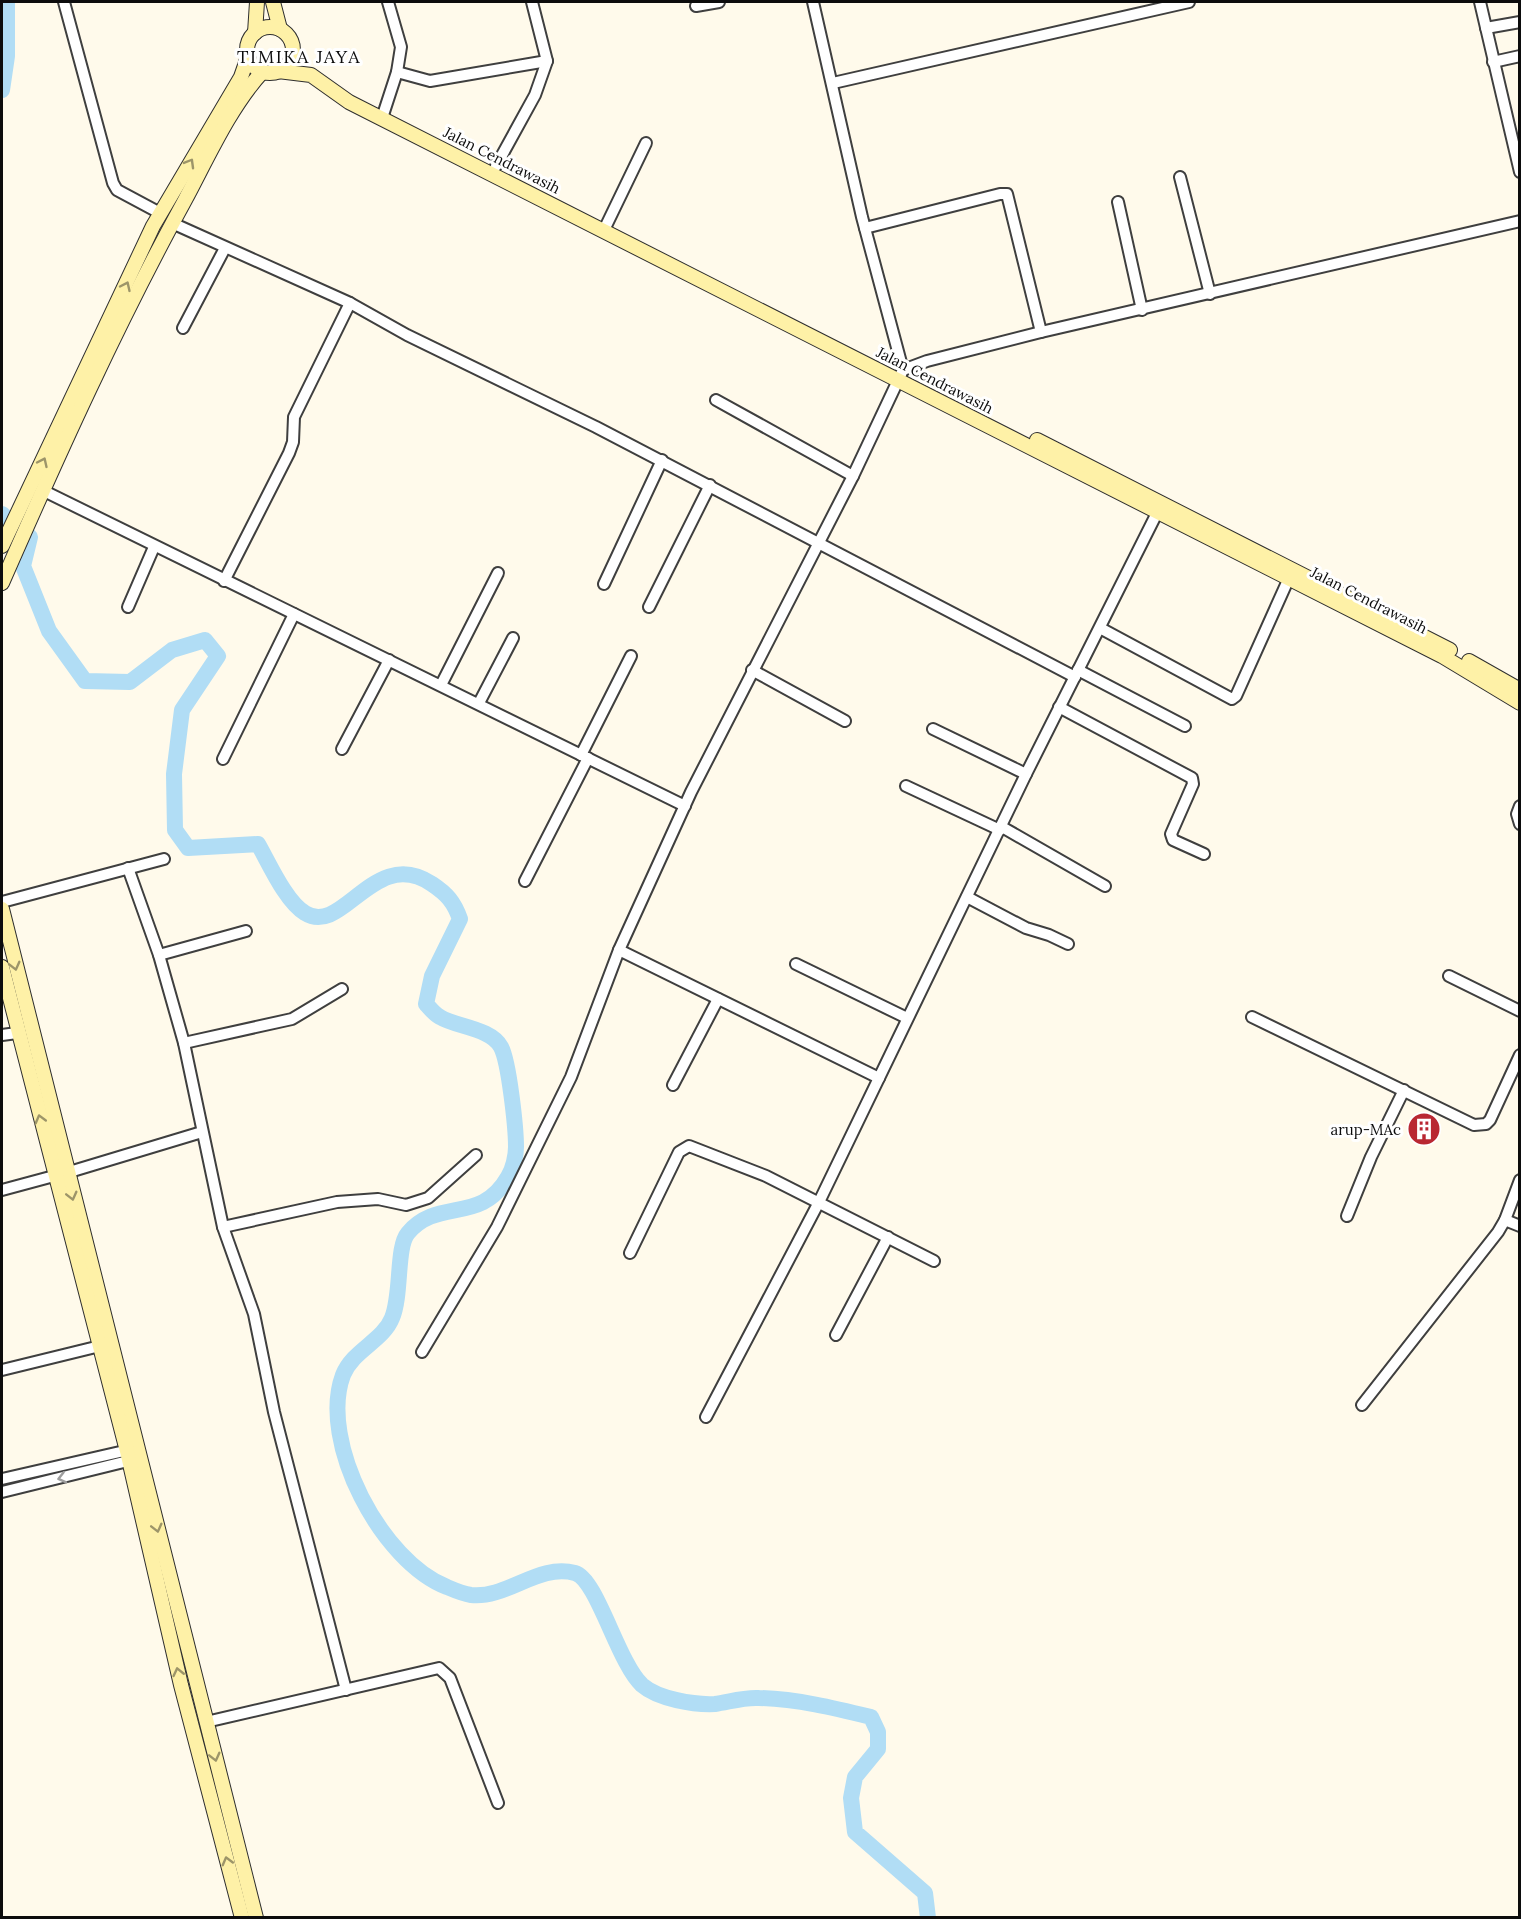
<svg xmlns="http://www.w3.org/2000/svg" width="1521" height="1919" font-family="Lora,serif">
<rect width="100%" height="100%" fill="#fffaeb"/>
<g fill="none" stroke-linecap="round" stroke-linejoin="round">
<!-- river -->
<g stroke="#b1ddf5" stroke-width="16">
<polyline points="2,90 7,56 7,2"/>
<path d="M 2,514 L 30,537 L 23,566 L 49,631 L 85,681 L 130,682 L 172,650 L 205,640 L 218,656 L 182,710 L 174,774 L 175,830 L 188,848 L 258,844 C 269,863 286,902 305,913 C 343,937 374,845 432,884 C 447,894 454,902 460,919 L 432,976 L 426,1004 C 430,1008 434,1014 440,1017 C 456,1027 491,1028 501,1047 C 509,1062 516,1128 516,1147 C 516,1156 513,1169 508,1177 C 481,1225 438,1197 408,1233 C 396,1247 402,1294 392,1318 C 383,1341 353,1350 343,1375 C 318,1442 382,1562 447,1587 C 454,1590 464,1594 471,1595 C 507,1599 538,1563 575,1573 C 597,1579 618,1663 642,1685 C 658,1699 694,1705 715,1704 C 729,1702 744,1697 759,1698 C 797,1699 834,1708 871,1717 L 878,1732 L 878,1749 L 855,1777 L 851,1798 L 855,1832 L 925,1893 L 928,1918"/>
</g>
<!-- street casing -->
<g stroke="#3f3f3f" stroke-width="14">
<g id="street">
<polyline points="64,2 113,183 117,190 160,213"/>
<polyline points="813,2 862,217 903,370"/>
<polyline points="1480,2 1520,172"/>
<polyline points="696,6 719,2"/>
<polyline points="1486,28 1520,22"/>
<polyline points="1493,62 1520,56"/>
<polyline points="397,72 430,81 547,61"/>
<polyline points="833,83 1189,2"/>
<polyline points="382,118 397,72 401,47 388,2"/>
<polyline points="496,166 535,95 547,61 532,2"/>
<polyline points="1180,177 1210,294"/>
<polyline points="1118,202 1142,310"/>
<polyline points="172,223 350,303 407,335 596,427 1075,677"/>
<polyline points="865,228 1000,194 1007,194 1041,332"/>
<polyline points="604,230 646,143"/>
<polyline points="183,328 225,248"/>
<polyline points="716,400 853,476"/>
<polyline points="42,490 685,806"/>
<polyline points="224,581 289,453 293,442 294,417 350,303"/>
<polyline points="604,584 662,460"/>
<polyline points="128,607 154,547"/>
<polyline points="649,607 710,485"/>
<polyline points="1100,628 1232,699 1236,696 1289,578"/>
<polyline points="752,670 845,721"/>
<polyline points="1078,670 1185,726"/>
<polyline points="441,685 498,573"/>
<polyline points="479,703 513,638"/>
<polyline points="1059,707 1192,778 1193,784 1171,834 1173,840 1204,854"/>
<polyline points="933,729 1026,774"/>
<polyline points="342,749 389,660"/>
<polyline points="581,755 631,656"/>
<polyline points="223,759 294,614"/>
<polyline points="906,786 1000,830"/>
<polyline points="1520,806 1517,814 1520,824"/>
<polyline points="1002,827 1105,886"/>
<polyline points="128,868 159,955 184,1043 223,1227 254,1314 274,1412 346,1690"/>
<polyline points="525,881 588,758"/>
<polyline points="967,897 1026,928 1049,935 1068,944"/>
<polyline points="2,902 164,859"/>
<polyline points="619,950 879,1078"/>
<polyline points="159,955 246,931"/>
<polyline points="796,964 907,1018"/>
<polyline points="1449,976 1520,1011"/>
<polyline points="1252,1017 1474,1125 1486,1124 1490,1120 1520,1055"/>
<polyline points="2,1035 17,1033"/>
<polyline points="184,1043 292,1019 342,989"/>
<polyline points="673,1085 718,999"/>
<polyline points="66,1173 202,1132"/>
<polyline points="2,1190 54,1176"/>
<polyline points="1347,1216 1371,1157 1404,1090"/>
<polyline points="1505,1220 1520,1226"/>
<polyline points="223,1227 337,1202 378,1199 406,1205 428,1198 476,1155"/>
<polyline points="630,1253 679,1152 689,1146 766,1176 934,1261"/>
<polyline points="836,1335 888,1237"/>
<polyline points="422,1352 497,1227 571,1077 619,950 691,792 853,476 903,370 927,361 1041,332 1520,221"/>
<polyline points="2,1370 100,1346"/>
<polyline points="1362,1405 1498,1232 1505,1220 1520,1180"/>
<polyline points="706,1417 819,1202 1026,774 1161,505"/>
<polyline points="2,1479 133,1449"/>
<polyline points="2,1492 136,1459"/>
<polyline points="206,1722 439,1668 450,1678 498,1803"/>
</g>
</g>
<!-- secondary casing -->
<g stroke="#2e2e2e" stroke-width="16">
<g id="secondary">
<polyline points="273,2 280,29"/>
<circle cx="270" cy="50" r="23"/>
<polyline points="255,33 257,2"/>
<polyline points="278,71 311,75 349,102 1442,656 1520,703"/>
<polyline points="1037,440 1450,650"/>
<polyline points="2,546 153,226 241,77 248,57"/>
<path d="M 2,583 C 59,453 117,324 185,200 C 208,157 230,107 263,71"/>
<polyline points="1469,661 1520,690"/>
<polyline points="2,909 256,1918"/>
<polyline points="2,967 127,1451 181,1685 242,1918"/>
</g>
</g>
<!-- street -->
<use href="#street" stroke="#fff" stroke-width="10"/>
<!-- secondary -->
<use href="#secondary" stroke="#fef1a7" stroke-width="14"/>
</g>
<!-- one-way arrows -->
<defs><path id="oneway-chevron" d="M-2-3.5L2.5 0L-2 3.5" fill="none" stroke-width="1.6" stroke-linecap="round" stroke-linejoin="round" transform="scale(1.5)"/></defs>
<g stroke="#9d9569">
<use href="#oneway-chevron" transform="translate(190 163) rotate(-60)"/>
<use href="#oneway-chevron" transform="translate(126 286) rotate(-65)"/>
<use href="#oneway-chevron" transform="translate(43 462) rotate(-65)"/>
<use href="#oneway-chevron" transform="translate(15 966) rotate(76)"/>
<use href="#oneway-chevron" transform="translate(40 1119) rotate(-105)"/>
<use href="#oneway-chevron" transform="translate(72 1196) rotate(76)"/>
<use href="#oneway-chevron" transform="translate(157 1528) rotate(76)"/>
<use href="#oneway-chevron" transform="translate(178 1672) rotate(-103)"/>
<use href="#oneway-chevron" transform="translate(215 1757) rotate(76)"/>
<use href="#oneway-chevron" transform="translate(227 1861) rotate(-105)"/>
</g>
<use stroke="#9e9e9e" href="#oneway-chevron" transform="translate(62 1478) rotate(166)"/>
<!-- icons -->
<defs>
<g id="building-disc" transform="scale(1.725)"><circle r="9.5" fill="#b92732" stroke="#fff"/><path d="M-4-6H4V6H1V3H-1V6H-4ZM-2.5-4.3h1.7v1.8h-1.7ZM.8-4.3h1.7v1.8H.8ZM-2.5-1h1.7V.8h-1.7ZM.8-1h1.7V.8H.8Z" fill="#fff"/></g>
</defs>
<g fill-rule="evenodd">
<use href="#building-disc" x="1424" y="1129"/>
</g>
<g text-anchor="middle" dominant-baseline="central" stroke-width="6" stroke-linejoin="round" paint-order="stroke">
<!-- street labels -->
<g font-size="15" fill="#0c0c0c" stroke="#fff">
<text transform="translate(502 160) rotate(27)">Jalan Cendrawasih</text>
<text transform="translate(935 380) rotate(27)">Jalan Cendrawasih</text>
<text transform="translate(1369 600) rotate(27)">Jalan Cendrawasih</text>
</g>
<!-- poi labels -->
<g font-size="15" fill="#0c0c0c" stroke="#fff" text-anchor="end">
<text x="1401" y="1129">arup-MAc</text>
</g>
<!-- quarter labels -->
<g font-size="18" letter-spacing="1.5" fill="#0c0c0c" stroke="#fff">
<text x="299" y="56">TIMIKA JAYA</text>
</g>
</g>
<!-- border -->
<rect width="1521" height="1919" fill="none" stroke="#0c0c0c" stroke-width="6"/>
</svg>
